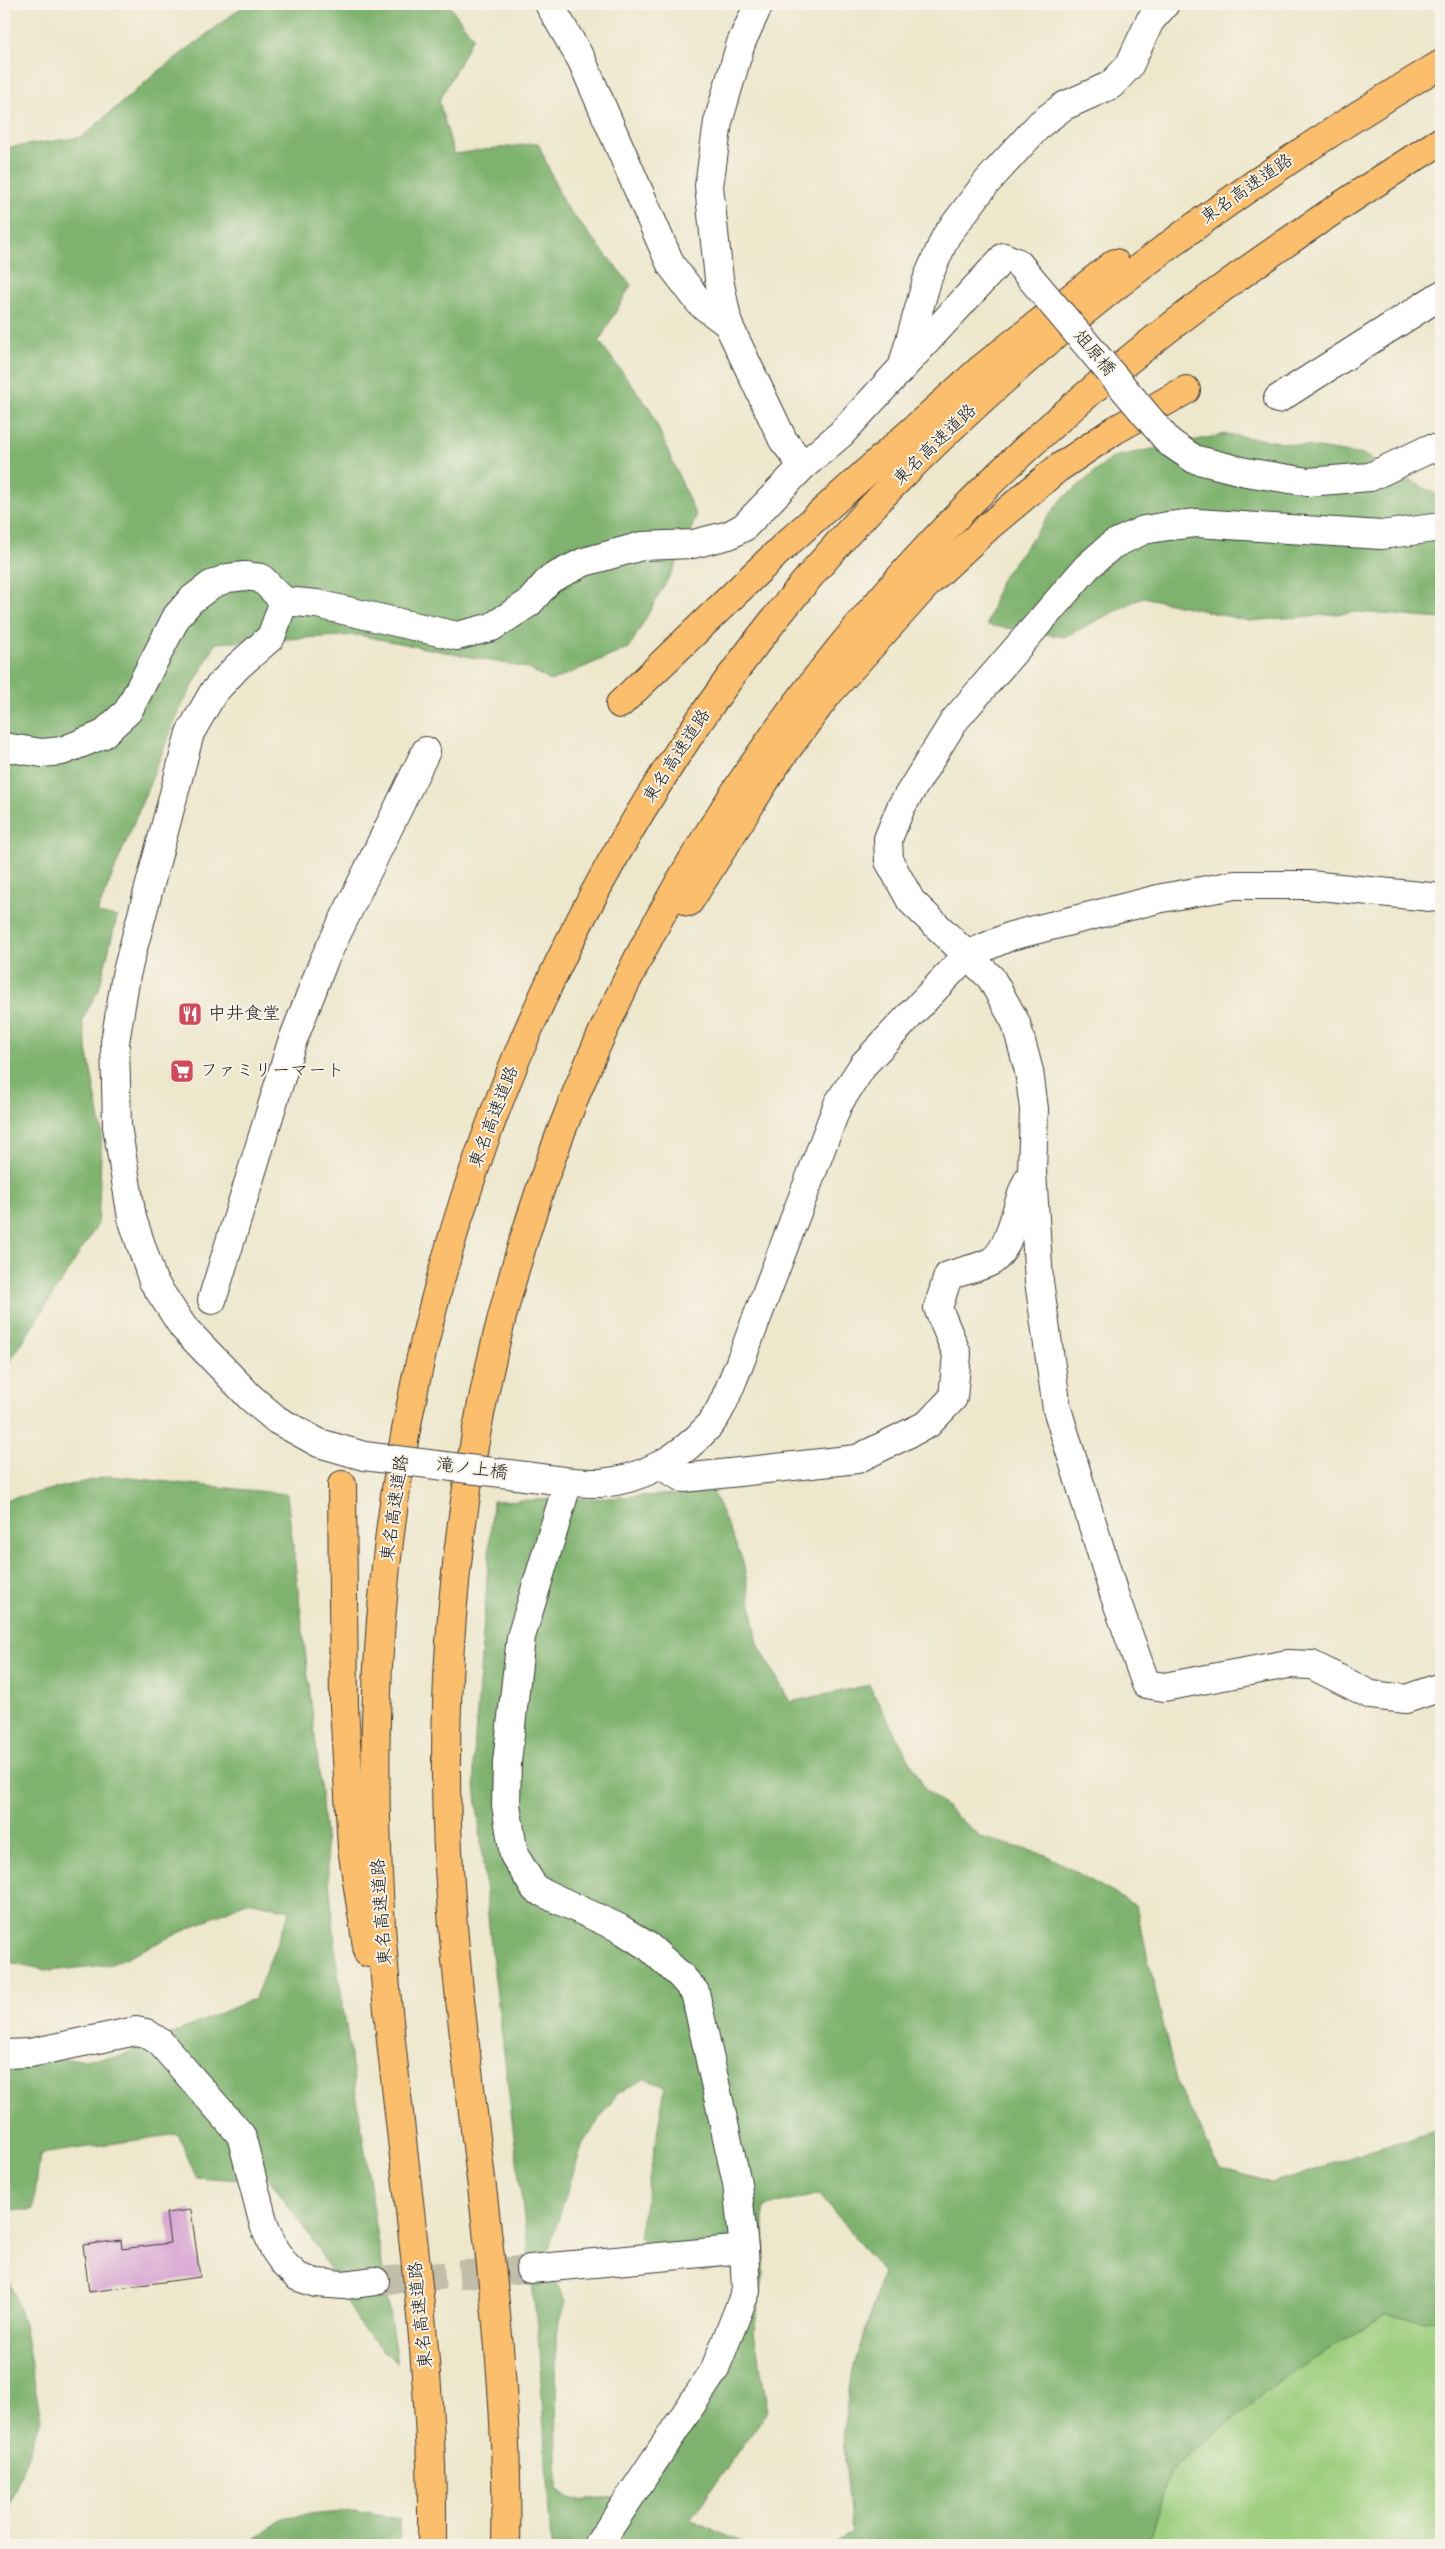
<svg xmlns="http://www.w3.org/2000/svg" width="1445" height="2549" font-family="Mynerve,'Klee One',sans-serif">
<rect width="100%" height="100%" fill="#f7f3e8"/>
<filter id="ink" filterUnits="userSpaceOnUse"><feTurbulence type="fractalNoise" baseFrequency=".02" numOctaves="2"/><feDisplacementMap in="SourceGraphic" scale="10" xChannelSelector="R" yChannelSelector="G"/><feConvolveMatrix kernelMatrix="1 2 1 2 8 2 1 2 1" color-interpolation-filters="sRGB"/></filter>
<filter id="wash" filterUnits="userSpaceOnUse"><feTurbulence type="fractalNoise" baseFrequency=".0096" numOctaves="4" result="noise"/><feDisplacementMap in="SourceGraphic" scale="20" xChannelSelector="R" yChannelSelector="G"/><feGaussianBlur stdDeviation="1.12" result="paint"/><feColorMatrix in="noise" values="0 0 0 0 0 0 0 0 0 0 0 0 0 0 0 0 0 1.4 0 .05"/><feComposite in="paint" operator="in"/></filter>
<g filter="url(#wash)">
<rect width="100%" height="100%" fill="#ede7cc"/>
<!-- green -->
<polygon fill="#9ecf7f" stroke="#5d764e" points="1441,2292 1441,2545 1089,2545 1165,2389"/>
<!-- forest -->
<g fill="#7eb26e" stroke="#4d6745" fill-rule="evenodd">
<polygon points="246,4 448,4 473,37 439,101 454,154 538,143 564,204 631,285 599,341 650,409 696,516 683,552 629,648 551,681 527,668 358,635 216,643 180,709 97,913 117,917 99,989 82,1020 102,1132 98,1224 4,1371 4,148 82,137 155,74"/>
<polygon points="1226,434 1364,455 1441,497 1441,619 1358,612 1249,621 1143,597 1064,637 987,625 1000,581 1060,501 1113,457"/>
<polygon points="110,1476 287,1494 319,1771 337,1966 397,2364 361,2327 316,2245 267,2176 239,2180 196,2177 178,2134 40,2154 33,2210 4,2210 4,2061 116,2058 255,1998 290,1910 248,1901 112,1964 51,1971 4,1961 4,1500"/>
<path d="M 713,1492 L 743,1561 L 758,1644 L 790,1702 L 869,1685 L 925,1789 L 980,1837 L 1046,1855 L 1136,1906 L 1177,2084 L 1220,2168 L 1272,2183 L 1441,2128 L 1441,2324 L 1435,2321 L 1384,2315 L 1278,2382 L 1171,2470 L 1147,2545 L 829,2545 L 852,2533 L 843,2438 L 853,2369 L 883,2273 L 820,2194 L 764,2207 L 764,2272 L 754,2332 L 768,2411 L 690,2519 L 748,2545 L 551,2545 L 538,2334 L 491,1946 L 473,1763 L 493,1501 L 604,1498 ZM 645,2078 L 665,2087 L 639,2237 L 660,2259 L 702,2272 L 731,2266 L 738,2287 L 735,2355 L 713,2396 L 633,2496 L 571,2500 L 557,2489 L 556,2335 L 566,2301 L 550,2273 L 548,2251 L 583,2143 L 617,2094 Z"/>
<polygon points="4,2261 24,2325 41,2419 4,2520"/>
<polygon points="354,2511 399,2519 400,2545 247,2545 285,2517"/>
</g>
<g id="blocks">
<!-- building -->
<polygon fill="#d7a1d1" points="191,2210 200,2277 89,2292 83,2245 121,2240 122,2249 170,2243 166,2213"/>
</g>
</g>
<g filter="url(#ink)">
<use href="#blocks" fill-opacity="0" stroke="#3b3a36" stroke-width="1"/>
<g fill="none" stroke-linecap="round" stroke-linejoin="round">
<!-- minor-tunnel -->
<polyline stroke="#c3bea9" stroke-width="28" stroke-dasharray="28 14" stroke-linecap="butt" points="375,2281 530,2269"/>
<!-- minor casing -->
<g stroke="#3b3a36" stroke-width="30">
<g id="minor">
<polyline points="549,4 582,61 671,265 700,303 728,324"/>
<polyline points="759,4 741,43 718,122 709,186 719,279 728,324 783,440 803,466"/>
<polyline points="904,361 928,277 946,236 987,182 1040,124 1064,106 1111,85 1129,66 1150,21 1165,4"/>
<polyline points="1278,399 1441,295"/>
<polyline points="1169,442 1194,459 1246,472 1308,482 1370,477 1429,449 1441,450"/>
<polyline points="1441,527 1381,535 1197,523 1168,526 1144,530 1112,545 1087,567 954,721 901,807 888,839 889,861 911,901 991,978 1016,1023 1029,1071 1034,1109 1032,1172 1039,1281 1057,1409 1114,1594 1146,1684 1164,1687 1288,1664 1312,1665 1371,1695 1406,1699 1441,1687"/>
<polyline points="4,747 42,753 62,751 102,735 128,711 177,616 191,600 211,585 228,578 245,576 261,578 284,601 317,604 457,636 492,627 529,603 550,579 584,562 642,546 693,544 729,535 744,527 803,466 841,434 1004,257 1018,263"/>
<polyline points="212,1300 291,1045 324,960 426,751"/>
<polyline points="277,1420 251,1398 183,1327 153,1281 132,1218 117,1126 115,1042 126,975 190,733 213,693 237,667 271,637 284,601"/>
<path d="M 661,1466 L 684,1478 L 857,1459 L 928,1424 L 953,1398 L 957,1354 L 938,1308 L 948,1276 C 961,1271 980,1268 992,1261 C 1013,1247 1015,1201 1029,1178"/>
<path d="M 525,1476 C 550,1479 576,1484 601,1483 C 642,1480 681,1457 708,1427 C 723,1410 730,1385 739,1365 L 838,1104 L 864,1064 L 967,955 L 1011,936 L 1162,898 L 1235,885 L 1309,885 L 1441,898"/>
<polyline points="568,1482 521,1637 507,1762 506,1805 514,1855 535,1889 619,1928 649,1947 681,1976 695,1992 737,2183 744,2249 746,2291 714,2371 598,2545"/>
<polyline points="4,2054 30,2053 136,2031 146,2033 160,2042 241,2135 264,2225 274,2249 285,2265 298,2277 316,2283 344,2285 375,2281"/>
<polyline points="530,2269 744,2249"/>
</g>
</g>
<!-- highway casing -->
<g stroke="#3b3a36" stroke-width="30">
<g id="highway">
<polyline points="620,704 781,549 982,368 1115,263"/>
<polyline points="689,902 774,767 827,695 929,582 989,526 1057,469 1115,430 1186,390"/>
<polyline points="342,1485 344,1706 352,1848 368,1953"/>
<path d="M 432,2545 C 434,2385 411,2227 394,2068 C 381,1953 373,1835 376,1720 C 386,1263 572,815 890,488 C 1053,321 1241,184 1441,64"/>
<path d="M 506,2545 C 512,2288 448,2036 446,1779 C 443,1293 626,853 966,507 C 1108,362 1271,248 1441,141"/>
</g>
</g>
<!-- minor -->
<use href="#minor" stroke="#fff" stroke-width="28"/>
<!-- highway -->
<use href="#highway" stroke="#fabe6d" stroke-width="28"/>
<!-- minor-bridge casing -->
<g stroke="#3b3a36" stroke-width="30" stroke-linecap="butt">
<g id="minor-bridge">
<polyline points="1018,263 1169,442"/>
<polyline points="277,1420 319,1443 364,1456 525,1476"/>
</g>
</g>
<!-- minor-bridge -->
<use href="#minor-bridge" stroke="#fff" stroke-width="28"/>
</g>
</g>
<!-- icons -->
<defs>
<g id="restaurant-square" transform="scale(1.25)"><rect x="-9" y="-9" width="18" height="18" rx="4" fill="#d1495b" stroke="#f7f3e8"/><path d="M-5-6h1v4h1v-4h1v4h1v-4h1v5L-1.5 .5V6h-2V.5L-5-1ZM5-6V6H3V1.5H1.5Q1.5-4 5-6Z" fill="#fff"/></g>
<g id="supermarket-square" transform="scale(1.25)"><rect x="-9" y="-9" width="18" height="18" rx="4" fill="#d1495b" stroke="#f7f3e8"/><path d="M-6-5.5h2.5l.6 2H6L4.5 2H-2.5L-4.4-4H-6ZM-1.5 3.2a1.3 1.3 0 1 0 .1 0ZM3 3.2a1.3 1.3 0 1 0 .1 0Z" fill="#fff"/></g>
</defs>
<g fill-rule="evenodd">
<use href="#restaurant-square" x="190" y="1014"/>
<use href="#supermarket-square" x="182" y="1071"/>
</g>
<g text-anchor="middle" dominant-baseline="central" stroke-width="4" stroke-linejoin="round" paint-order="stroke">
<!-- street labels -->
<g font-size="18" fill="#1c1c1c" stroke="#f7f3e8">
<text transform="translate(1247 189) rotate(-35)">東名高速道路</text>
<text transform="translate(1094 353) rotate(50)">俎原橋</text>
<text transform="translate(935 445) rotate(-44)">東名高速道路</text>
<text transform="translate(677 756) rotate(-57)">東名高速道路</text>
<text transform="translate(494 1117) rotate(-69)">東名高速道路</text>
<text transform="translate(472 1469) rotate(7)">滝ノ上橋</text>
<text transform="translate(395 1508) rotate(-82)">東名高速道路</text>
<text transform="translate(382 1912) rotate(-94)">東名高速道路</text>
<text transform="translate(421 2315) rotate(-96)">東名高速道路</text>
</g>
<!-- poi labels -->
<g font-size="18" fill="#1c1c1c" stroke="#f7f3e8" text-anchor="start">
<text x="208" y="1014">中井食堂</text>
<text x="200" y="1071">ファミリーマート</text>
</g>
</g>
<!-- margin -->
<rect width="1445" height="2549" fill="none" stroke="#f7f3e8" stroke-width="20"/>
</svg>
